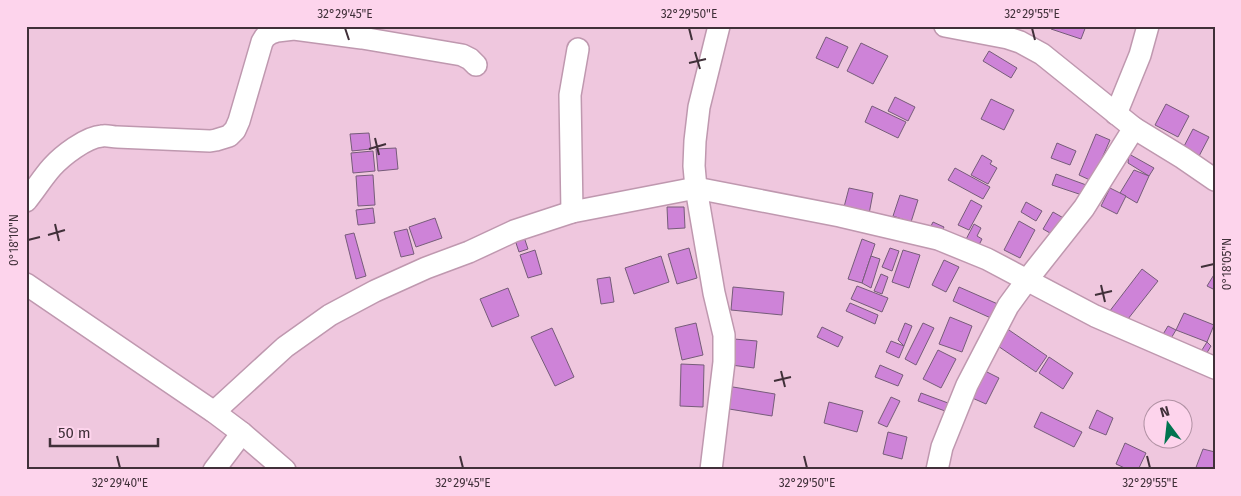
<svg xmlns="http://www.w3.org/2000/svg" width="1241" height="496" font-family="'Fira Sans',sans-serif">
<rect width="100%" height="100%" fill="#efc7de"/>
<!-- building -->
<g fill="#ce83d8" stroke="#765c79">
<polygon points="1052,26 1086,26 1081,39 1051,29"/>
<polygon points="826,37 848,47 838,68 816,58"/>
<polygon points="861,43 888,56 873,84 847,71"/>
<polygon points="989,51 1017,68 1011,78 983,61"/>
<polygon points="895,97 915,107 908,121 888,111"/>
<polygon points="991,99 1014,110 1004,130 981,119"/>
<polygon points="1166,104 1189,116 1178,137 1155,125"/>
<polygon points="872,106 906,122 898,138 865,122"/>
<polygon points="1193,129 1209,137 1197,160 1181,152"/>
<polygon points="369,133 371,149 352,151 350,134"/>
<polygon points="1096,134 1110,140 1092,181 1079,175"/>
<polygon points="1057,143 1076,151 1070,165 1051,158"/>
<polygon points="396,148 398,169 378,171 376,149"/>
<polygon points="373,151 375,171 353,173 351,153"/>
<polygon points="1129,154 1154,168 1149,176 1128,163"/>
<polygon points="982,155 992,161 990,164 997,168 988,184 971,175"/>
<polygon points="955,168 990,187 983,199 948,180"/>
<polygon points="1134,170 1149,176 1137,203 1120,193"/>
<polygon points="1056,174 1089,186 1085,196 1052,185"/>
<polygon points="373,175 375,205 358,206 356,176"/>
<polygon points="849,188 873,193 869,214 844,207"/>
<polygon points="1110,188 1126,196 1117,214 1101,206"/>
<polygon points="900,195 918,200 911,222 893,216"/>
<polygon points="971,200 982,206 969,230 958,225"/>
<polygon points="1026,202 1042,211 1036,221 1021,212"/>
<polygon points="667,207 684,207 685,228 668,229"/>
<polygon points="373,208 375,223 358,225 356,210"/>
<polygon points="1053,212 1067,220 1057,237 1043,229"/>
<polygon points="435,218 442,238 416,247 409,227"/>
<polygon points="1019,221 1035,230 1020,258 1004,250"/>
<polygon points="933,222 944,227 938,239 927,234"/>
<polygon points="974,224 981,228 977,236 982,239 977,249 962,247"/>
<polygon points="407,229 414,254 401,257 394,232"/>
<polygon points="354,233 366,276 356,279 345,235"/>
<polygon points="523,234 528,249 519,252 514,237"/>
<polygon points="862,239 875,244 862,283 848,279"/>
<polygon points="689,248 697,278 677,284 668,254"/>
<polygon points="890,248 899,251 892,271 882,267"/>
<polygon points="535,250 542,274 528,278 520,255"/>
<polygon points="903,250 920,255 909,288 892,282"/>
<polygon points="661,256 669,282 634,294 625,268"/>
<polygon points="871,256 880,259 871,288 862,283"/>
<polygon points="944,260 959,267 946,292 932,285"/>
<polygon points="1142,269 1158,281 1124,324 1109,312"/>
<polygon points="1215,273 1215,290 1207,286"/>
<polygon points="881,274 888,277 882,294 874,291"/>
<polygon points="610,277 614,302 601,304 597,279"/>
<polygon points="857,286 888,298 882,312 851,299"/>
<polygon points="733,287 784,292 782,315 731,310"/>
<polygon points="959,287 1000,305 993,319 953,301"/>
<polygon points="508,288 519,316 492,327 480,299"/>
<polygon points="850,303 878,315 875,324 846,311"/>
<polygon points="1184,313 1214,325 1207,342 1176,330"/>
<polygon points="950,317 972,326 962,352 939,344"/>
<polygon points="696,323 703,355 682,360 675,328"/>
<polygon points="905,323 912,326 904,346 898,340"/>
<polygon points="923,323 934,328 916,365 905,359"/>
<polygon points="1168,326 1176,330 1170,340 1162,336"/>
<polygon points="822,327 843,337 838,347 817,337"/>
<polygon points="552,328 574,377 555,386 531,337"/>
<polygon points="1006,328 1047,356 1036,372 995,344"/>
<polygon points="734,339 757,341 754,368 731,365"/>
<polygon points="891,341 904,346 899,358 886,352"/>
<polygon points="1207,342 1211,346 1205,356 1200,353"/>
<polygon points="938,350 956,359 941,388 923,379"/>
<polygon points="1049,357 1073,373 1063,389 1039,373"/>
<polygon points="681,364 704,365 703,407 680,406"/>
<polygon points="880,365 903,375 898,386 875,377"/>
<polygon points="983,370 999,378 986,404 970,397"/>
<polygon points="727,386 775,394 772,416 723,408"/>
<polygon points="921,393 948,403 945,411 918,401"/>
<polygon points="891,397 900,401 887,427 878,423"/>
<polygon points="829,402 863,411 857,432 824,423"/>
<polygon points="1097,410 1113,418 1106,435 1089,428"/>
<polygon points="1041,412 1082,432 1074,447 1034,427"/>
<polygon points="888,432 907,437 902,459 883,454"/>
<polygon points="1125,443 1146,453 1138,470 1129,470 1116,464"/>
<polygon points="1203,449 1215,452 1215,470 1195,470"/>
</g>
<g fill="none" stroke-linecap="round" stroke-linejoin="round">
<!-- minor casing -->
<g stroke="#bf98af" stroke-width="24">
<g id="minor">
<polyline points="945,26 1008,38 1020,42 1042,54 1134,128 1183,158 1215,180"/>
<polyline points="1116,114 1140,55 1148,26"/>
<path d="M 26,201 C 35,190 43,177 52,167 C 62,156 86,137 102,136 C 107,135 112,137 117,137 L 210,141 L 216,140 L 229,136 L 235,130 L 239,121 L 262,42 L 265,37 L 271,33 L 277,31 L 294,29 L 362,38 L 462,55 L 470,59 L 476,65"/>
<polyline points="572,212 570,95 578,49"/>
<polyline points="26,284 214,412 242,433 285,470"/>
<polyline points="214,412 285,347 330,315 375,291 426,268 469,252 514,231 572,212 696,188 840,216 938,239 987,259 1095,316 1215,368"/>
<polyline points="214,470 242,433"/>
<polyline points="711,470 724,362 724,335 714,293 696,188 694,166 695,141 699,107 719,26"/>
<polyline points="937,470 942,447 967,385 1008,306 1027,280 1084,208 1134,128"/>
</g>
</g>
<!-- minor -->
<use href="#minor" stroke="#fff" stroke-width="21"/>
</g>
<!-- ticks -->
<path fill="none" stroke="#403039" stroke-width="2" d="M 345,28 L 349,40M 689,28 L 692,40M 1032,28 L 1035,40M 695,52 L 700,69M 689,63 L 706,59M 375,138 L 379,155M 369,149 L 386,144M 55,224 L 59,241M 48,235 L 65,230M 28,240 L 40,237M 1201,267 L 1214,264M 1101,285 L 1105,302M 1095,295 L 1112,291M 781,371 L 785,387M 774,381 L 791,377M 117,456 L 120,468M 460,456 L 463,468M 804,456 L 807,468M 1147,456 L 1150,468"/>
<!-- border -->
<rect width="1241" height="496" fill="none" stroke="#fdd4ec" stroke-width="55"/>
<!-- north arrow -->
<g transform="translate(1168 424) rotate(345)"><circle r="24" fill="#fdd4ec" stroke="#b192a4"/>
<path d="M0-4L9 19L0 12L-9 19Z" fill="#00744f"/>
<text y="-8" font-size="14" font-weight="bold" text-anchor="middle" fill="#403039">N</text>
</g>
<!-- scale -->
<path d="M50 438v8h108v-8" fill="none" stroke="#403039" stroke-width="2.5"/>
<text x="58" y="438" font-size="15" fill="#403039" stroke="#fdd4ec" stroke-width="4" paint-order="stroke">50 m</text>
<rect x="28" y="28" width="1186" height="440" fill="none" stroke="#403039" stroke-width="2"/>
<g font-size="12" text-anchor="middle" fill="#403039">
<text x="345" y="18">32°29'45"E</text>
<text x="689" y="18">32°29'50"E</text>
<text x="1032" y="18">32°29'55"E</text>
<text transform="translate(14 240) rotate(-90)" y="4">0°18'10"N</text>
<text transform="translate(1227 264) rotate(-90)" y="4">0°18'05"N</text>
<text x="120" y="487">32°29'40"E</text>
<text x="463" y="487">32°29'45"E</text>
<text x="807" y="487">32°29'50"E</text>
<text x="1150" y="487">32°29'55"E</text>
</g>
</svg>
